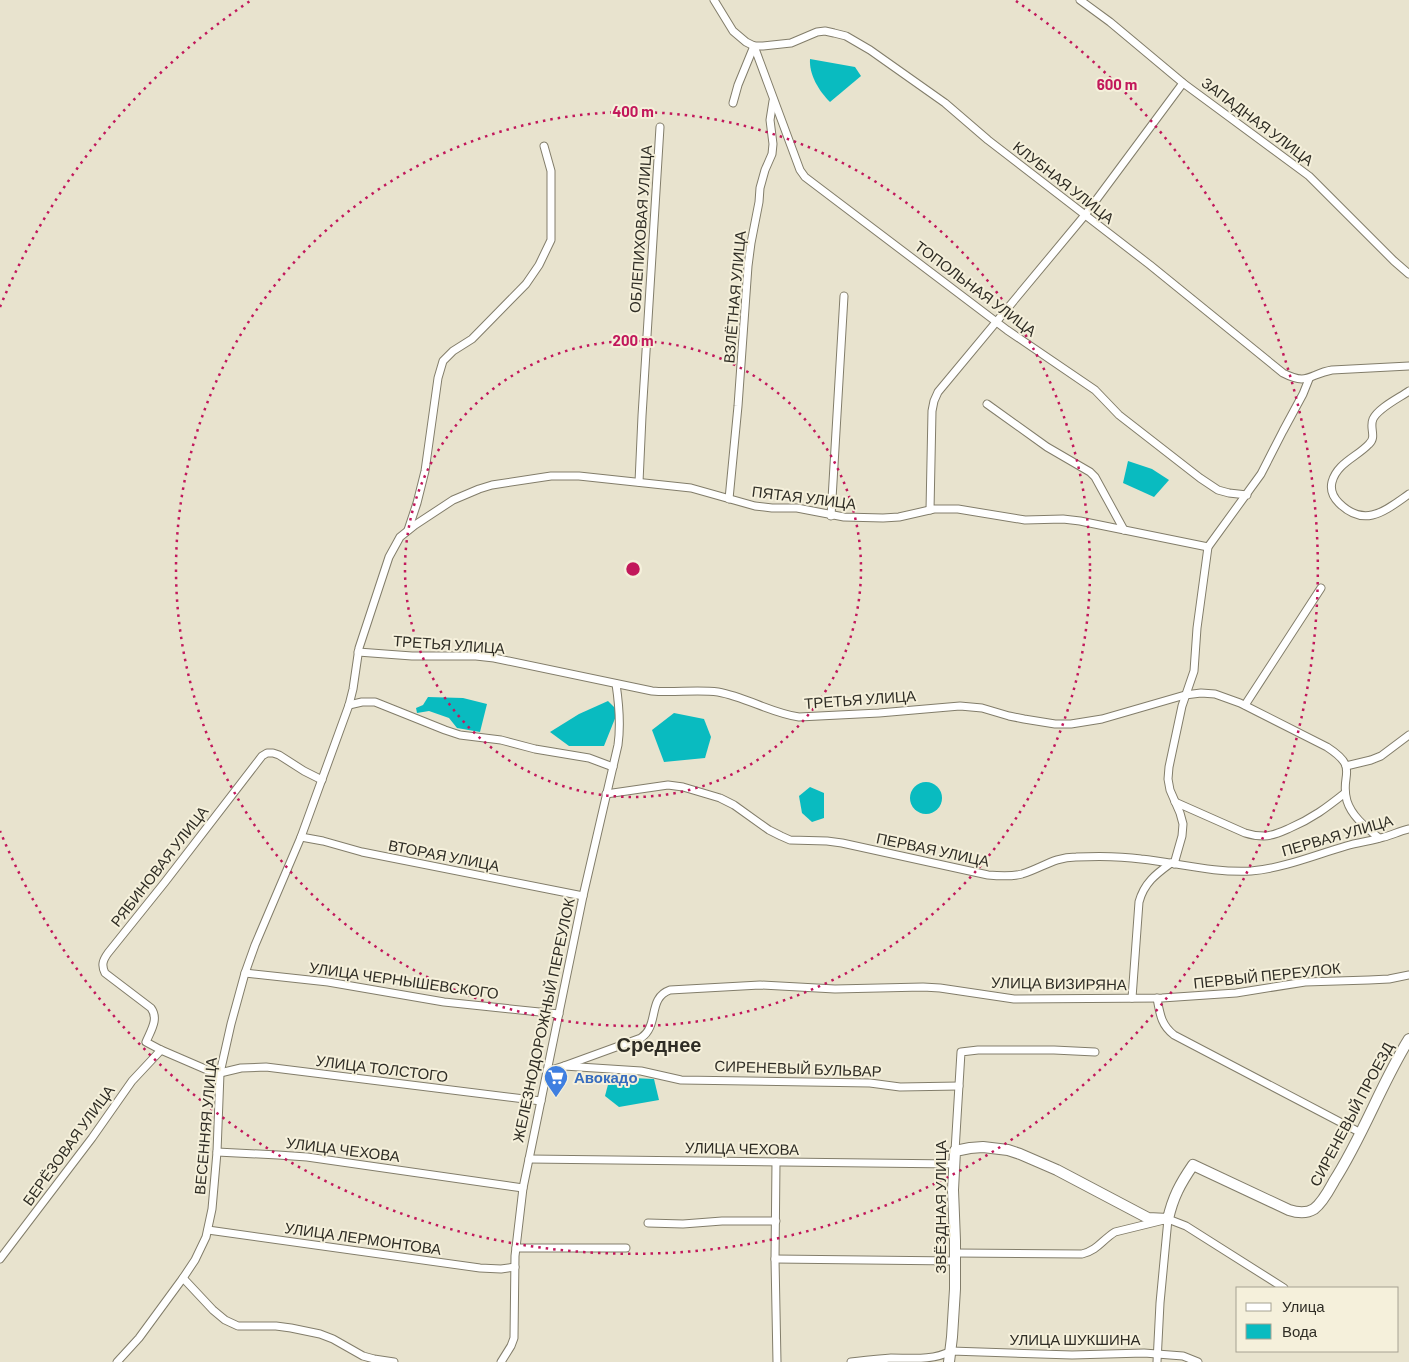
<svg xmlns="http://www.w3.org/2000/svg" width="1409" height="1362" font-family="Barlow,sans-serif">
<rect width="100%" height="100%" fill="#e8e3ce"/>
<!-- water -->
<g fill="#09bbc0">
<path d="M 810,59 L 855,67 L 861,76 L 830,102 C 819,91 809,75 810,59 Z"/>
<polygon points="1128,461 1152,469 1169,480 1154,497 1123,483"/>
<polygon points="428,697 463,698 487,704 480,732 457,728 449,718 429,711 417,713 416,708 423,705"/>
<polygon points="608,701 618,711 604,746 569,746 550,732 579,714"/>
<polygon points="674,713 704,719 711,737 705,758 664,762 652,730"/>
<circle cx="926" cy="798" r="16"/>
<polygon points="810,787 824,793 824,818 812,822 802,813 799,796"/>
<polygon points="610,1077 654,1079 659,1100 619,1107 605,1096"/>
</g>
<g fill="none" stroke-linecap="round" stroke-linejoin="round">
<!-- street casing -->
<g stroke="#827d6a" stroke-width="9">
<g id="street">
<path d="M 714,0 L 733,31 L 746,42 L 754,46 L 763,46 L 791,43 L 817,32 L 825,31 L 834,33 L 846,36 L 870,50 L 945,103 L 988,140 L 1150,265 L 1283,373 C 1308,386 1309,374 1332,370 L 1409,366"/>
<polyline points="1080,0 1110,22 1183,83 1309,176 1394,261 1409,274"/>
<polyline points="754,46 800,170 805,177 1007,330 1095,390 1119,415 1200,478 1218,490 1229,493 1247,495"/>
<polyline points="733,103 738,85 754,46"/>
<path d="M 1409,391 C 1399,398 1378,408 1373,419 C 1369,428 1377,437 1369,444 C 1357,457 1337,463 1332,482 C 1330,490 1333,497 1339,503 C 1365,529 1386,510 1409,494"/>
<polyline points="987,404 1047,447 1090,472 1095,477 1124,530"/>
<polyline points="639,482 642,416 660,127"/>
<polyline points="729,499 738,406 748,266 751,243 759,202 760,188 765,170 772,154 773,144 770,120 773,101"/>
<polyline points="930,510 932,411 934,401 938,392 1085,215 1183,83"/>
<polyline points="831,516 844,296"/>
<polyline points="408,530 417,503 425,471 438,378 443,361 453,351 472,339 526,284 539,265 551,240 551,171 544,146"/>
<path d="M 358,652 L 412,656 L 476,656 L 494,658 L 652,691 C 674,693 697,689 718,692 C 746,697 771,713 799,717 L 879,713 L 960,706 L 982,708 L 1009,716 L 1024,719 L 1055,724 L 1071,724 L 1102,719 L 1185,695 L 1201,693 L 1215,694 L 1240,703 L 1327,747 C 1361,769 1339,774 1347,801 C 1352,817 1367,828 1379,838"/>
<polyline points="349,705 362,702 375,702 445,730 460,735 501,740 535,749 589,758 613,767"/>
<polyline points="1245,705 1321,588"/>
<polyline points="1346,766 1371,760 1381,756 1409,735"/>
<path d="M 322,780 L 304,771 L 279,755 L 273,753 L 267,753 L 262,756 L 165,882 L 108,953 C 103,960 101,965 105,973 L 151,1008 C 159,1019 151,1030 146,1042 L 161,1050 L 212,1072 L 220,1073 L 241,1068 L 266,1067 L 541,1101"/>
<path d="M 606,794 L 668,785 L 683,787 L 720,798 L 734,805 L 769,830 L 781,836 L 790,840 L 827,841 L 842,843 L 988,875 C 999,876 1011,877 1022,874 C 1042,868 1054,857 1076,857 C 1098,856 1120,856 1141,859 C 1178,863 1213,873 1251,871 C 1284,868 1315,855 1346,846 C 1359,842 1372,841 1384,837 C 1392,835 1400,831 1409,829"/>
<path d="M 1175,802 L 1245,833 C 1251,835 1257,836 1264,836 C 1273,836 1281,832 1290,828 C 1313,818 1326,808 1345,793"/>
<polyline points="301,837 323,841 362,852 583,896"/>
<polyline points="1174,864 1182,836 1183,824 1180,813 1170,790 1168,779 1169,767 1182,706 1194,671 1197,628 1208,547 1261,474 1283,431 1303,394 1309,379"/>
<polyline points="245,973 328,982 444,1002 559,1014"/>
<path d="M 1132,998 L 1139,902 C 1144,883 1156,874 1171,863"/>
<path d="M 1157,998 C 1160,1014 1161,1025 1174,1035 L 1361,1133"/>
<path d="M 564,1066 L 641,1038 C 660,1025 647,998 670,990 L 760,985 L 835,989 L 923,987 L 940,988 L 1014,999 L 1162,998 L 1236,993 L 1305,982 L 1369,980 L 1389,979 L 1409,975"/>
<polyline points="548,1071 564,1066 641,1071 681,1080 870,1083 900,1087 959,1086"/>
<polyline points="955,1151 961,1052 978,1050 1054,1050 1095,1052"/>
<polyline points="217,1152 278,1155 307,1157 523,1188"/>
<polyline points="529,1159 954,1164"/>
<polyline points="776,1162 775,1259 777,1362"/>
<polyline points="648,1223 683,1224 722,1221 776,1221"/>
<polyline points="208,1230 480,1268 501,1269 515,1267"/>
<polyline points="516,1248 626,1248"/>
<path d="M 955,1253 L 1082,1254 C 1098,1250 1102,1240 1115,1232 L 1168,1219 L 1186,1226 L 1284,1288"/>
<polyline points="0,1259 92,1138 132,1081 161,1050"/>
<polyline points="775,1259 955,1261"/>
<polyline points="183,1278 213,1310 225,1320 238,1326 276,1326 291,1328 320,1334 333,1339 363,1356 374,1359 394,1362"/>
<polyline points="117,1362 139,1338 183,1278 195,1260 206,1237 212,1209 217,1152 220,1073 231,1024 245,973 255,945 301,837 349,705 353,689 359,648 389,557 400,537 415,525 453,500 479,489 492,485 551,476 579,476 691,488 755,506 772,508 797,508 844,517 883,518 899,517 934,509 958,509 1025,520 1063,519 1080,521 1208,547"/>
<path d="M 501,1362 L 511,1346 L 514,1338 L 515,1256 L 523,1188 L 529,1159 L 583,896 L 618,745 C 621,724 619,704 616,684"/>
<path d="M 851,1362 C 864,1360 878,1359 891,1358 C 911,1358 932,1361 951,1351 L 1072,1355 L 1144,1353 L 1183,1356 L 1198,1362"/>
<polyline points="1157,1362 1160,1303 1168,1219"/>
</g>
</g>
<!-- secondary casing -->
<g stroke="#827d6a" stroke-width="12">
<path id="secondary" d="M 949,1362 L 952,1337 L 955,1289 L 955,1241 L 953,1190 L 955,1151 L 970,1148 L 983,1147 L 1008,1150 L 1020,1154 L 1057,1170 L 1148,1218 L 1168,1219 C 1173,1197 1180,1184 1193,1165 L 1289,1210 C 1298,1213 1306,1214 1314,1209 C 1323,1202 1329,1190 1334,1181 C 1363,1136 1381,1084 1409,1039"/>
</g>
<!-- street -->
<use href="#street" stroke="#fff" stroke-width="7"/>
<!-- secondary -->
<use href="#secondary" stroke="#fff" stroke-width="10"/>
</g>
<!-- distance rings -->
<g fill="none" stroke="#c2185b" stroke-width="2.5" stroke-dasharray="2.5 5">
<circle cx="633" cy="569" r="228"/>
<circle cx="633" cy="569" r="457"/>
<path d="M0 307A685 685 0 0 1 250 1M1016 1A685 685 0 1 1 0 831"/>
</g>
<!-- icons -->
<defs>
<g id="supermarket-pin" transform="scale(1.25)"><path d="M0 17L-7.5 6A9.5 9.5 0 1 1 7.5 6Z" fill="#3f7fe0" stroke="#f5f0db"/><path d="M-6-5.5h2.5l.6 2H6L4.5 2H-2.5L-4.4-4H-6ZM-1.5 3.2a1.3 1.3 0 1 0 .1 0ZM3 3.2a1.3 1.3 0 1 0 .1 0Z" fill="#fff"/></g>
</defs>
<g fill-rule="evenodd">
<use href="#supermarket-pin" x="556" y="1077"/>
</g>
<g text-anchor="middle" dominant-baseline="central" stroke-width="4" stroke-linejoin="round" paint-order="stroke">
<!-- street labels -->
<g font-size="15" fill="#2f2d25" stroke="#f5f0db">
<text transform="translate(1258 121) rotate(37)">ЗАПАДНАЯ УЛИЦА</text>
<text transform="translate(1064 182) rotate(38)">КЛУБНАЯ УЛИЦА</text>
<text transform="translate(640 229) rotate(-86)">ОБЛЕПИХОВАЯ УЛИЦА</text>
<text transform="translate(976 288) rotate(37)">ТОПОЛЬНАЯ УЛИЦА</text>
<text transform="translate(734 297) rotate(-85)">ВЗЛЁТНАЯ УЛИЦА</text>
<text transform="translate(804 497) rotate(7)">ПЯТАЯ УЛИЦА</text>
<text transform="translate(449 644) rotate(4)">ТРЕТЬЯ УЛИЦА</text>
<text transform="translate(860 699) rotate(-4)">ТРЕТЬЯ УЛИЦА</text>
<text transform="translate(1337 835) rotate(-16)">ПЕРВАЯ УЛИЦА</text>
<text transform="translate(933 849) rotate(12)">ПЕРВАЯ УЛИЦА</text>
<text transform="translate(444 855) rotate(11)">ВТОРАЯ УЛИЦА</text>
<text transform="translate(159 866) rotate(-52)">РЯБИНОВАЯ УЛИЦА</text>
<text transform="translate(1267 975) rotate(-6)">ПЕРВЫЙ ПЕРЕУЛОК</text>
<text transform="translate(404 980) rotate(8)">УЛИЦА ЧЕРНЫШЕВСКОГО</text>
<text transform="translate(1059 983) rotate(1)">УЛИЦА ВИЗИРЯНА</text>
<text transform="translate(543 1020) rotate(-78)">ЖЕЛЕЗНОДОРОЖНЫЙ ПЕРЕУЛОК</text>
<text transform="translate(382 1068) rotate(7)">УЛИЦА ТОЛСТОГО</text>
<text transform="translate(798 1068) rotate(2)">СИРЕНЕВЫЙ БУЛЬВАР</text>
<text transform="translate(1351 1114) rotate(-62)">СИРЕНЕВЫЙ ПРОЕЗД</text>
<text transform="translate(205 1126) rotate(-85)">ВЕСЕННЯЯ УЛИЦА</text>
<text transform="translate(68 1145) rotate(-54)">БЕРЁЗОВАЯ УЛИЦА</text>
<text transform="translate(742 1148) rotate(1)">УЛИЦА ЧЕХОВА</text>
<text transform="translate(343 1149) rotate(7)">УЛИЦА ЧЕХОВА</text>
<text transform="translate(940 1207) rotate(-90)">ЗВЁЗДНАЯ УЛИЦА</text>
<text transform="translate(363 1238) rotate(8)">УЛИЦА ЛЕРМОНТОВА</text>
<text x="1075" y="1339">УЛИЦА ШУКШИНА</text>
</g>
<!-- shop labels -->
<g font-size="15" font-weight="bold" fill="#366cbe" stroke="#f5f0db" text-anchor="start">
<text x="574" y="1077">Авокадо</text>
</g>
<!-- district labels -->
<g font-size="20" font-weight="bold" fill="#2f2d25" stroke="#f5f0db">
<text x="659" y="1044">Среднее</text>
</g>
</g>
<circle cx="633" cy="569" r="8" fill="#c2185b" stroke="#f5f0db" stroke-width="2.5"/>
<g font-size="15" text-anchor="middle" font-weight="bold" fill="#c2185b" stroke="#f5f0db" stroke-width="4" stroke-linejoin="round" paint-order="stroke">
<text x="1117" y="90">600 m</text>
<text x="633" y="117">400 m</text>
<text x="633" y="346">200 m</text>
</g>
<!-- legend -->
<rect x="1236" y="1287" width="162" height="65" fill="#f5f0db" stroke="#a6a292"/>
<rect x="1246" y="1303" width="25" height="8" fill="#ffffff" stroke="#a6a292"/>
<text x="1282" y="1312" font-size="15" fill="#2f2d25">Улица</text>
<rect x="1246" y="1324" width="25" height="15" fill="#09bbc0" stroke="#a6a292"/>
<text x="1282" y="1337" font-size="15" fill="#2f2d25">Вода</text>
</svg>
